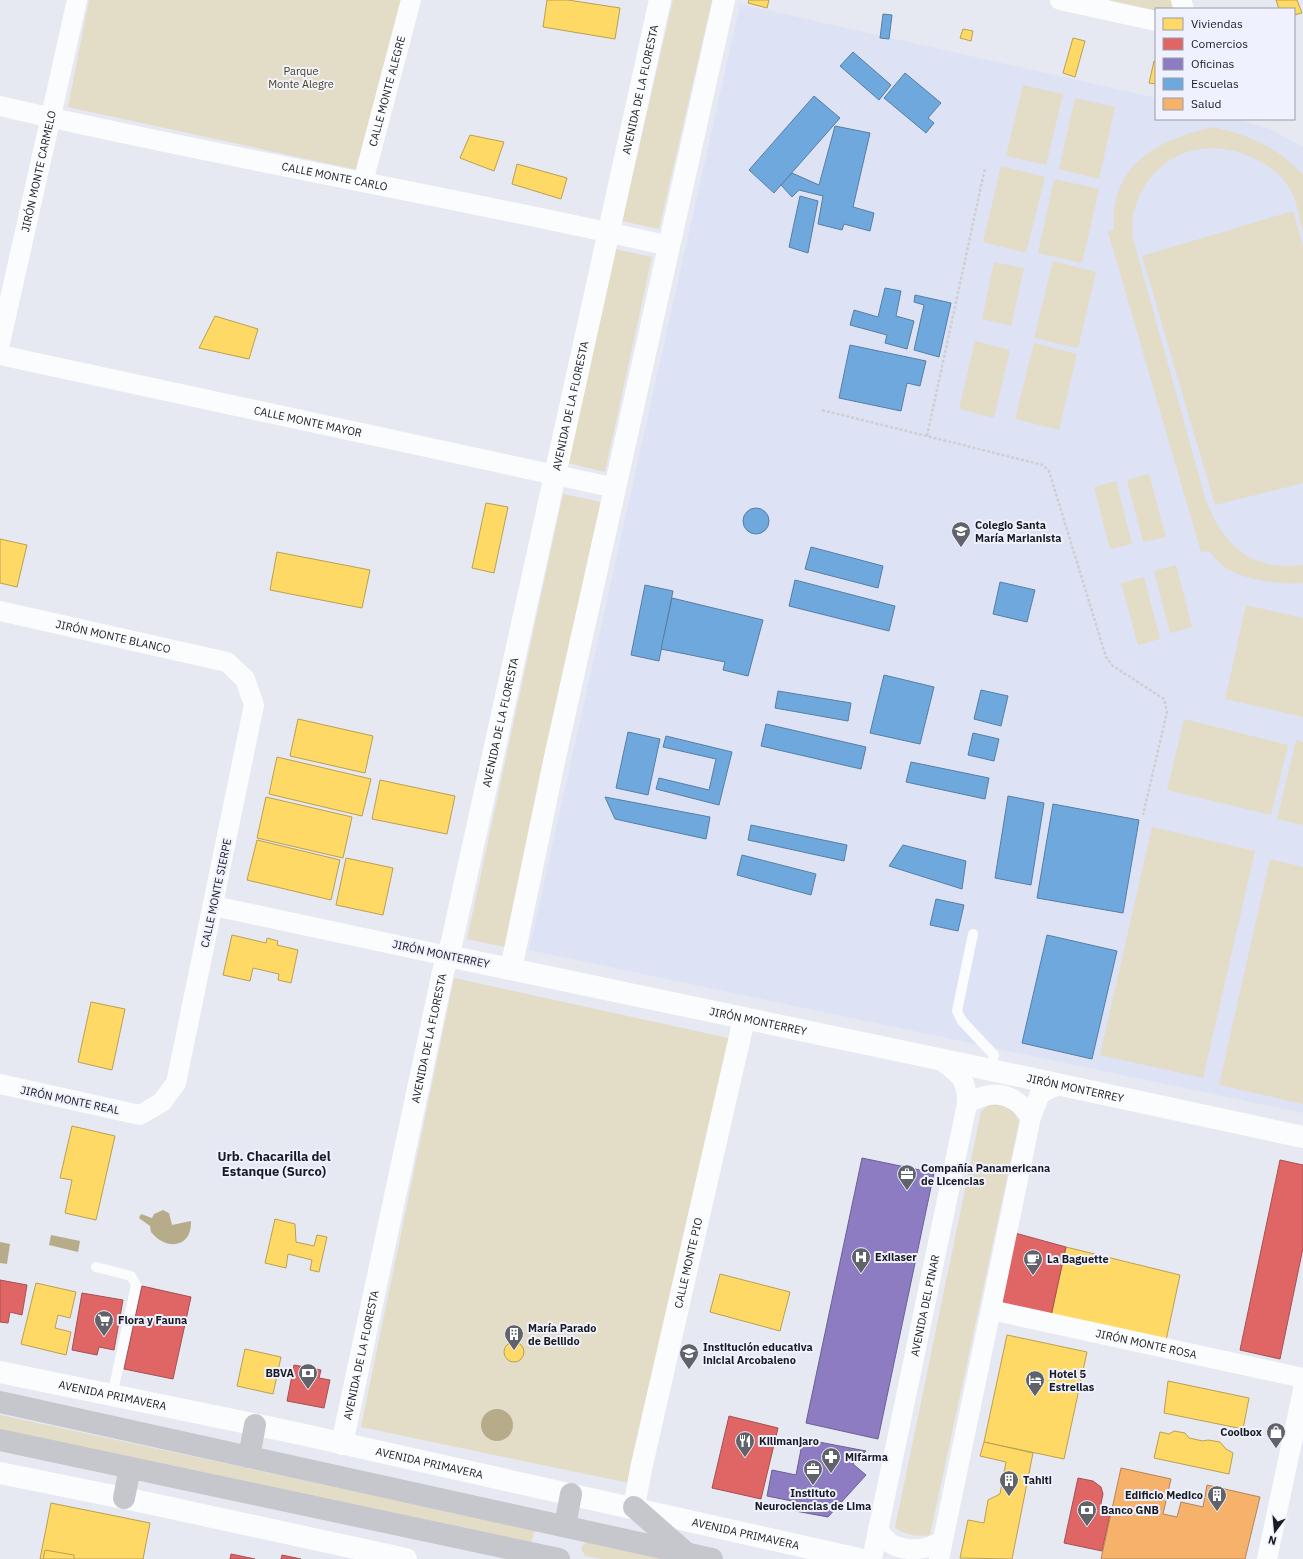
<svg xmlns="http://www.w3.org/2000/svg" width="1303" height="1559" font-family="'IBM Plex Sans',sans-serif">
<rect width="100%" height="100%" fill="#e6e8f2"/>
<!-- built -->
<polygon fill="#dee2f5" points="740,4 1156,98 1156,119 1236,119 1268,128 1303,147 1303,1113 529,950"/>
<!-- green -->
<g fill="#e3dcc7">
<polygon points="89,0 402,0 358,170 68,107"/>
<polygon points="673,0 712,0 659,229 622,221"/>
<polygon points="1113,0 1173,0 1175,9 1156,9 1156,16 1100,4"/>
<polygon points="1023,85 1063,94 1046,165 1006,156"/>
<polygon points="1075,98 1115,107 1099,179 1059,169"/>
<path d="M 1213,127 C 1249,135 1278,147 1303,175 L 1303,232 C 1299,218 1297,198 1288,186 C 1278,171 1261,160 1244,154 C 1195,137 1149,159 1134,211 C 1132,218 1133,227 1132,235 L 1206,501 C 1225,547 1251,571 1303,565 L 1303,583 C 1280,585 1244,580 1224,567 C 1219,563 1214,556 1209,551 L 1201,552 L 1108,232 L 1114,229 C 1114,221 1113,212 1115,204 C 1124,155 1170,137 1213,127 Z"/>
<polygon points="1001,166 1045,177 1026,253 983,242"/>
<polygon points="1054,179 1099,189 1082,263 1038,253"/>
<polygon points="1293,211 1303,246 1303,483 1215,505 1142,256"/>
<polygon points="615,249 652,257 605,472 568,463"/>
<polygon points="1053,261 1096,272 1078,348 1034,338"/>
<polygon points="994,262 1024,268 1011,326 982,319"/>
<polygon points="975,341 1010,350 994,418 959,409"/>
<polygon points="1034,343 1077,354 1059,430 1015,419"/>
<polygon points="1149,474 1166,537 1143,542 1127,480"/>
<polygon points="1116,481 1132,544 1110,549 1094,487"/>
<polygon points="563,494 601,502 505,947 467,939"/>
<polygon points="1176,565 1192,627 1170,633 1154,571"/>
<polygon points="1144,577 1160,639 1138,645 1121,583"/>
<polygon points="1246,605 1303,618 1303,717 1225,699"/>
<polygon points="1184,719 1288,745 1271,815 1167,790"/>
<polygon points="1296,740 1303,742 1303,825 1277,819"/>
<polygon points="1152,827 1255,851 1203,1078 1100,1055"/>
<polygon points="1270,859 1303,867 1303,1104 1219,1085"/>
<polygon points="454,978 737,1040 629,1483 361,1427"/>
<path d="M 1001,1103 L 1013,1110 L 1019,1122 L 930,1535 C 916,1537 907,1535 895,1528 L 981,1112 L 988,1105 Z"/>
<polygon points="0,1415 535,1530 531,1543 0,1433"/>
<polygon points="586,1542 663,1559 602,1559 585,1556 581,1548"/>
</g>
<!-- water -->
<g fill="#b7ac8a">
<path d="M 163,1210 L 169,1213 L 172,1225 L 191,1221 C 192,1248 166,1251 151,1232 L 150,1226 L 139,1218 L 141,1214 L 152,1218 L 154,1214 Z"/>
<polygon points="51,1235 80,1241 78,1252 49,1245"/>
<polygon points="0,1242 10,1244 7,1264 0,1263"/>
<circle cx="497" cy="1425" r="16"/>
</g>
<!-- homes -->
<g fill="#ffd966" stroke="#baa052">
<polygon points="547,0 568,0 620,8 615,39 543,27"/>
<polygon points="749,0 769,0 767,8 748,3"/>
<polygon points="1276,0 1297,0 1302,13 1294,15 1294,9 1279,9"/>
<polygon points="963,29 973,31 971,41 960,38"/>
<polygon points="1073,38 1085,41 1075,77 1063,73"/>
<polygon points="1154,61 1156,61 1156,84 1149,83"/>
<polygon points="470,135 504,142 494,171 460,158"/>
<polygon points="517,164 567,178 561,199 512,184"/>
<polygon points="215,316 258,329 249,359 199,348"/>
<polygon points="486,503 508,507 494,573 472,568"/>
<polygon points="0,539 27,545 17,587 0,583"/>
<polygon points="277,552 370,570 362,608 270,590"/>
<polygon points="298,719 373,736 365,773 290,756"/>
<polygon points="277,757 371,779 362,816 269,794"/>
<polygon points="380,780 455,796 447,834 372,819"/>
<polygon points="266,797 352,817 343,858 257,838"/>
<polygon points="257,840 340,860 331,900 247,880"/>
<polygon points="346,858 393,868 383,915 336,905"/>
<polygon points="232,935 266,943 267,938 278,941 277,945 298,950 291,983 278,980 279,974 253,968 250,981 223,975"/>
<polygon points="91,1002 125,1009 112,1070 78,1062"/>
<polygon points="72,1126 115,1136 96,1220 65,1213 72,1180 60,1178"/>
<polygon points="275,1219 295,1224 296,1242 314,1246 317,1235 327,1237 319,1272 310,1270 312,1260 288,1254 286,1268 265,1263"/>
<polygon points="1066,1247 1180,1275 1165,1345 1051,1316"/>
<polygon points="720,1274 790,1292 780,1331 710,1312"/>
<polygon points="36,1283 76,1292 70,1318 58,1315 55,1328 71,1332 66,1355 21,1344"/>
<polygon points="1007,1335 1087,1352 1064,1459 984,1442"/>
<circle cx="514" cy="1352" r="10"/>
<polygon points="245,1349 281,1357 273,1394 237,1386"/>
<polygon points="1168,1381 1249,1398 1243,1429 1164,1413"/>
<polygon points="1174,1431 1185,1433 1189,1438 1203,1441 1208,1440 1220,1442 1226,1449 1233,1453 1229,1474 1154,1458 1160,1432 1169,1434"/>
<polygon points="984,1442 1033,1453 1012,1559 960,1558 968,1520 984,1523 988,1500 1000,1494 1006,1462 980,1456"/>
<polygon points="51,1503 150,1523 143,1559 40,1559"/>
<polygon points="45,1550 74,1555 74,1559 43,1559"/>
</g>
<!-- shops -->
<g fill="#e06666" stroke="#a55052">
<polygon points="1280,1160 1303,1165 1303,1248 1280,1359 1240,1350"/>
<polygon points="1015,1233 1066,1247 1051,1316 1001,1305"/>
<polygon points="0,1280 27,1285 22,1315 10,1312 8,1323 0,1322"/>
<polygon points="142,1286 191,1297 173,1379 124,1369"/>
<polygon points="82,1293 123,1300 114,1350 99,1347 97,1355 72,1350"/>
<polygon points="294,1365 321,1370 319,1378 330,1380 324,1408 287,1401"/>
<polygon points="729,1416 778,1428 761,1499 712,1488"/>
<polygon points="1078,1478 1093,1481 1101,1487 1103,1494 1100,1508 1111,1510 1102,1551 1064,1543"/>
<polygon points="231,1554 255,1559 230,1559"/>
<polygon points="282,1555 301,1559 281,1559"/>
</g>
<!-- offices -->
<g fill="#8e7cc3" stroke="#6b5f93">
<polygon points="862,1158 934,1173 878,1439 806,1423"/>
<polygon points="803,1439 866,1451 853,1464 866,1475 828,1517 790,1510 792,1501 767,1496 772,1470 796,1475"/>
</g>
<!-- schools -->
<g fill="#6fa8dc" stroke="#567ea4">
<polygon points="883,14 892,15 889,39 880,38"/>
<polygon points="853,52 891,85 879,100 840,66"/>
<polygon points="905,73 941,103 928,118 934,123 926,133 884,98"/>
<polygon points="814,96 840,118 774,193 749,170"/>
<polygon points="835,126 870,133 853,207 874,213 870,231 844,224 842,230 818,224 823,196 799,190 792,197 781,185 792,173 819,185"/>
<polygon points="800,196 818,201 808,253 789,247"/>
<polygon points="885,288 901,291 896,316 914,321 907,349 885,343 887,335 850,325 854,310 878,317"/>
<polygon points="915,295 951,303 939,357 914,350 924,305 914,302"/>
<polygon points="850,345 926,361 920,386 907,383 901,411 839,398"/>
<circle cx="756" cy="521" r="13"/>
<polygon points="811,547 883,566 878,588 805,569"/>
<polygon points="795,580 895,606 889,631 789,606"/>
<polygon points="1000,582 1035,590 1027,622 993,614"/>
<polygon points="645,585 673,591 659,661 631,655"/>
<polygon points="672,598 763,620 748,676 723,670 725,662 661,649"/>
<polygon points="884,675 934,687 920,744 870,733"/>
<polygon points="981,690 1008,696 1001,726 974,719"/>
<polygon points="778,691 851,703 848,721 775,708"/>
<polygon points="766,724 866,747 861,769 761,746"/>
<polygon points="628,732 660,739 648,795 616,788"/>
<polygon points="973,733 999,739 994,761 968,755"/>
<polygon points="666,736 732,752 719,805 656,789 659,778 709,790 716,759 663,747"/>
<polygon points="911,762 989,778 985,799 906,782"/>
<polygon points="1008,796 1044,803 1031,885 995,878"/>
<polygon points="605,797 710,817 706,839 615,819"/>
<polygon points="1053,804 1139,820 1123,913 1037,898"/>
<polygon points="751,825 847,845 844,861 748,840"/>
<polygon points="903,845 966,861 962,889 889,866"/>
<polygon points="742,855 816,874 811,895 737,875"/>
<polygon points="936,899 964,905 958,931 930,925"/>
<polygon points="1047,935 1117,951 1092,1059 1022,1043"/>
</g>
<!-- health -->
<polygon fill="#f6b26b" stroke="#b48555" points="1121,1468 1171,1479 1163,1514 1177,1517 1181,1502 1203,1507 1207,1485 1260,1497 1245,1559 1101,1559"/>
<g fill="none" stroke-linecap="round" stroke-linejoin="round">
<!-- path -->
<g stroke="#cfcfd3" stroke-width="2.5" stroke-dasharray="3 2" stroke-linecap="butt">
<polyline points="822,410 1043,465 1049,471 1106,657 1113,666 1164,699 1167,712 1143,815"/>
<polyline points="927,436 985,168"/>
</g>
<!-- service -->
<g stroke="#fbfcfd" stroke-width="10">
<polyline points="973,934 957,1011 962,1021 994,1055 991,1070"/>
<polyline points="96,1267 131,1276 136,1285 112,1396"/>
</g>
<!-- minor -->
<g stroke="#fbfcfd" stroke-width="20">
<polyline points="1060,0 1156,21"/>
<polyline points="1181,0 1184,9"/>
<path id="s1" d="M 0,106 C 222,158 447,195 669,246"/>
<path id="s2" d="M 363,182 L 411,0"/>
<path id="s3" d="M 0,343 L 77,0"/>
<path id="s4" d="M 0,355 L 616,488"/>
<path id="s5" d="M 0,611 L 227,662 L 245,679 L 254,705 L 176,1083 L 162,1102 L 140,1115 L 0,1084"/>
<polyline points="214,906 448,956"/>
<path d="M 967,1104 C 992,1088 1014,1092 1031,1117"/>
<path id="s6" d="M 991,1310 L 1303,1378"/>
<path d="M 878,1529 C 890,1554 922,1553 942,1541"/>
<path id="s7" d="M 872,1559 L 967,1104 C 967,1079 961,1075 942,1061"/>
<polyline points="939,1559 1031,1117 1040,1094 1057,1085"/>
<polyline points="1267,1559 1303,1390"/>
</g>
<!-- tertiary -->
<g stroke="#fbfcfd" stroke-width="22">
<path id="s8" d="M 448,956 L 991,1070 L 1303,1137"/>
<polyline points="511,969 555,757 724,0"/>
<path id="s9" d="M 342,1444 L 443,972 L 452,941 L 660,0"/>
<path id="s10" d="M 634,1507 L 641,1469 L 744,1019"/>
</g>
<!-- secondary -->
<g stroke="#fbfcfd" stroke-width="22">
<path id="s11" d="M 0,1372 L 296,1433 L 859,1559"/>
<polyline points="0,1473 148,1503 406,1559"/>
</g>
<!-- primary -->
<g stroke="#c6c7cc" stroke-width="22">
<polyline points="0,1402 712,1559"/>
<polyline points="0,1440 559,1559"/>
<polyline points="249,1457 255,1425"/>
<polyline points="124,1498 130,1468"/>
<polyline points="634,1507 684,1551"/>
<polyline points="565,1526 571,1494"/>
</g>
</g>
<!-- icons -->
<defs>
<g id="school-pin" transform="scale(1)"><path d="M0 17L-7.5 6A9.5 9.5 0 1 1 7.5 6Z" fill="#61636b" stroke="#eff2fe"/><path d="M0-5L7-2L0 1L-7-2ZM-4 1L0 2.5L4 1V4Q0 6-4 4Z" fill="#fff"/></g>
<g id="office-pin" transform="scale(1)"><path d="M0 17L-7.5 6A9.5 9.5 0 1 1 7.5 6Z" fill="#61636b" stroke="#eff2fe"/><path d="M-6-3h4V-5.5h4V-3h4V5H-6ZM-1-4.5V-3h2v-1.5ZM-6 0V1H6V0Z" fill="#fff"/></g>
<g id="hospital-pin" transform="scale(1)"><path d="M0 17L-7.5 6A9.5 9.5 0 1 1 7.5 6Z" fill="#61636b" stroke="#eff2fe"/><path d="M-5-5h3v3.5h4V-5h3V5h-3V1.5h-4V5h-3Z" fill="#fff"/></g>
<g id="cafe-pin" transform="scale(1)"><path d="M0 17L-7.5 6A9.5 9.5 0 1 1 7.5 6Z" fill="#61636b" stroke="#eff2fe"/><path d="M-5.5-4.5H6V0H3Q3 3.5 0 3.5H-2.5Q-5.5 3.5-5.5 0ZM3-3.2v2h1.7v-2ZM-6 4.5H4V6H-6Z" fill="#fff"/></g>
<g id="supermarket-pin" transform="scale(1)"><path d="M0 17L-7.5 6A9.5 9.5 0 1 1 7.5 6Z" fill="#61636b" stroke="#eff2fe"/><path d="M-6-5.5h2.5l.6 2H6L4.5 2H-2.5L-4.4-4H-6ZM-1.5 3.2a1.3 1.3 0 1 0 .1 0ZM3 3.2a1.3 1.3 0 1 0 .1 0Z" fill="#fff"/></g>
<g id="building-pin" transform="scale(1)"><path d="M0 17L-7.5 6A9.5 9.5 0 1 1 7.5 6Z" fill="#61636b" stroke="#eff2fe"/><path d="M-4-6H4V6H1V3H-1V6H-4ZM-2.5-4.3h1.7v1.8h-1.7ZM.8-4.3h1.7v1.8H.8ZM-2.5-1h1.7V.8h-1.7ZM.8-1h1.7V.8H.8Z" fill="#fff"/></g>
<g id="bank-pin" transform="scale(1)"><path d="M0 17L-7.5 6A9.5 9.5 0 1 1 7.5 6Z" fill="#61636b" stroke="#eff2fe"/><path d="M-6-4H6V4H-6ZM0-2.3a2.3 2.3 0 1 0 0 4.6a2.3 2.3 0 1 0 0-4.6Z" fill="#fff"/></g>
<g id="hotel-pin" transform="scale(1)"><path d="M0 17L-7.5 6A9.5 9.5 0 1 1 7.5 6Z" fill="#61636b" stroke="#eff2fe"/><path d="M-6-4.5h1.5V1H6V5H4.5V3h-9V5H-6ZM-4 0a1.8 1.8 0 1 1 3.6 0ZM.5 0V-2.5h3Q6-2.5 6 0Z" fill="#fff"/></g>
<g id="shop-pin" transform="scale(1)"><path d="M0 17L-7.5 6A9.5 9.5 0 1 1 7.5 6Z" fill="#61636b" stroke="#eff2fe"/><path d="M-5-2.5h2.3a2.7 3.5 0 0 1 5.4 0H5L5.5 6h-11ZM-1.5-2.5h3a1.5 2.3 0 0 0-3 0Z" fill="#fff"/></g>
<g id="restaurant-pin" transform="scale(1)"><path d="M0 17L-7.5 6A9.5 9.5 0 1 1 7.5 6Z" fill="#61636b" stroke="#eff2fe"/><path d="M-5-6h1v4h1v-4h1v4h1v-4h1v5L-1.5 .5V6h-2V.5L-5-1ZM5-6V6H3V1.5H1.5Q1.5-4 5-6Z" fill="#fff"/></g>
<g id="pharmacy-pin" transform="scale(1)"><path d="M0 17L-7.5 6A9.5 9.5 0 1 1 7.5 6Z" fill="#61636b" stroke="#eff2fe"/><path d="M-2-6h4v4h4v4h-4v4h-4v-4h-4v-4h4Z" fill="#fff"/></g>
</defs>
<g fill-rule="evenodd">
<use href="#school-pin" x="961" y="531"/>
<use href="#office-pin" x="907" y="1174"/>
<use href="#hospital-pin" x="861" y="1257"/>
<use href="#cafe-pin" x="1033" y="1259"/>
<use href="#supermarket-pin" x="104" y="1320"/>
<use href="#building-pin" x="514" y="1334"/>
<use href="#school-pin" x="689" y="1353"/>
<use href="#bank-pin" x="308" y="1373"/>
<use href="#hotel-pin" x="1035" y="1380"/>
<use href="#shop-pin" x="1276" y="1432"/>
<use href="#restaurant-pin" x="745" y="1441"/>
<use href="#pharmacy-pin" x="831" y="1457"/>
<use href="#office-pin" x="813" y="1469"/>
<use href="#building-pin" x="1009" y="1480"/>
<use href="#building-pin" x="1217" y="1495"/>
<use href="#bank-pin" x="1087" y="1510"/>
</g>
<g text-anchor="middle" dominant-baseline="central" stroke-width="4" stroke-linejoin="round" paint-order="stroke">
<!-- park labels -->
<g font-size="11" fill="#4d4116" stroke="#eff2fe">
<text x="301" y="71">Parque<tspan x="301" dy="13">Monte Alegre</tspan></text>
</g>
<!-- street labels -->
<g font-size="11" fill="#1a1b22" stroke="#eff2fe">
<text stroke="none"><textPath href="#s9" startOffset="1387">AVENIDA DE LA FLORESTA</textPath></text>
<text stroke="none"><textPath href="#s2" startOffset="94">CALLE MONTE ALEGRE</textPath></text>
<text stroke="none"><textPath href="#s3" startOffset="176">JIRÓN MONTE CARMELO</textPath></text>
<text stroke="none"><textPath href="#s1" startOffset="342">CALLE MONTE CARLO</textPath></text>
<text stroke="none"><textPath href="#s9" startOffset="1063">AVENIDA DE LA FLORESTA</textPath></text>
<text stroke="none"><textPath href="#s4" startOffset="315">CALLE MONTE MAYOR</textPath></text>
<text stroke="none"><textPath href="#s5" startOffset="116">JIRÓN MONTE BLANCO</textPath></text>
<text stroke="none"><textPath href="#s9" startOffset="739">AVENIDA DE LA FLORESTA</textPath></text>
<text transform="translate(216 893) rotate(-78)">CALLE MONTE SIERPE</text>
<text transform="translate(441 954) rotate(12)">JIRÓN MONTERREY</text>
<text stroke="none"><textPath href="#s8" startOffset="317">JIRÓN MONTERREY</textPath></text>
<text stroke="none"><textPath href="#s9" startOffset="415">AVENIDA DE LA FLORESTA</textPath></text>
<text stroke="none"><textPath href="#s8" startOffset="641">JIRÓN MONTERREY</textPath></text>
<text transform="translate(70 1100) rotate(12)">JIRÓN MONTE REAL</text>
<text stroke="none"><textPath href="#s10" startOffset="250">CALLE MONTE PIO</textPath></text>
<text stroke="none"><textPath href="#s7" startOffset="259">AVENIDA DEL PINAR</textPath></text>
<text stroke="none"><textPath href="#s6" startOffset="159">JIRÓN MONTE ROSA</textPath></text>
<text stroke="none"><textPath href="#s9" startOffset="91">AVENIDA DE LA FLORESTA</textPath></text>
<text stroke="none"><textPath href="#s11" startOffset="115">AVENIDA PRIMAVERA</textPath></text>
<text stroke="none"><textPath href="#s11" startOffset="439">AVENIDA PRIMAVERA</textPath></text>
<text stroke="none"><textPath href="#s11" startOffset="763">AVENIDA PRIMAVERA</textPath></text>
</g>
<!-- poi labels -->
<g font-size="11" font-weight="bold" fill="#1a1b22" stroke="#eff2fe" text-anchor="start">
<text x="975" y="525">Colegio Santa<tspan x="975" dy="13">María Marianista</tspan></text>
<text x="921" y="1168">Compañía Panamericana<tspan x="921" dy="13">de Licencias</tspan></text>
<text x="875" y="1257">Exilaser</text>
<text x="1047" y="1259">La Baguette</text>
<text x="118" y="1320">Flora y Fauna</text>
<text x="528" y="1328">María Parado<tspan x="528" dy="13">de Bellido</tspan></text>
<text x="703" y="1347">Institución educativa<tspan x="703" dy="13">inicial Arcobaleno</tspan></text>
<text x="294" y="1373" text-anchor="end">BBVA</text>
<text x="1049" y="1374">Hotel 5<tspan x="1049" dy="13">Estrellas</tspan></text>
<text x="1262" y="1432" text-anchor="end">Coolbox</text>
<text x="759" y="1441">Kilimanjaro</text>
<text x="845" y="1457">Mifarma</text>
<text x="1023" y="1480">Tahiti</text>
<text x="813" y="1493" text-anchor="middle">Instituto<tspan x="813" dy="13">Neurociencias de Lima</tspan></text>
<text x="1203" y="1495" text-anchor="end">Edificio Medico</text>
<text x="1101" y="1510">Banco GNB</text>
</g>
<!-- quarter labels -->
<g font-size="13" font-weight="bold" fill="#1a1b22" stroke="#eff2fe">
<text x="274" y="1156">Urb. Chacarilla del<tspan x="274" dy="15">Estanque (Surco)</tspan></text>
</g>
</g>
<!-- legend -->
<rect x="1155" y="8" width="140" height="112" fill="#eff2fe" stroke="#9a9ca6"/>
<rect x="1163" y="18" width="20" height="12" fill="#ffd966" stroke="#9a9ca6"/>
<text x="1191" y="28" font-size="12" fill="#1a1b22">Viviendas</text>
<rect x="1163" y="38" width="20" height="12" fill="#e06666" stroke="#9a9ca6"/>
<text x="1191" y="48" font-size="12" fill="#1a1b22">Comercios</text>
<rect x="1163" y="58" width="20" height="12" fill="#8e7cc3" stroke="#9a9ca6"/>
<text x="1191" y="68" font-size="12" fill="#1a1b22">Oficinas</text>
<rect x="1163" y="78" width="20" height="12" fill="#6fa8dc" stroke="#9a9ca6"/>
<text x="1191" y="88" font-size="12" fill="#1a1b22">Escuelas</text>
<rect x="1163" y="98" width="20" height="12" fill="#f6b26b" stroke="#9a9ca6"/>
<text x="1191" y="108" font-size="12" fill="#1a1b22">Salud</text>
<!-- north arrow -->
<g transform="translate(1275 1531) rotate(196)" stroke="#eff2fe" stroke-width="3" paint-order="stroke">
<path d="M0-3L7 15L0 10L-7 15Z" fill="#1a1b22"/>
<text y="-6" font-size="11" font-weight="bold" text-anchor="middle" fill="#1a1b22">N</text>
</g>
</svg>
